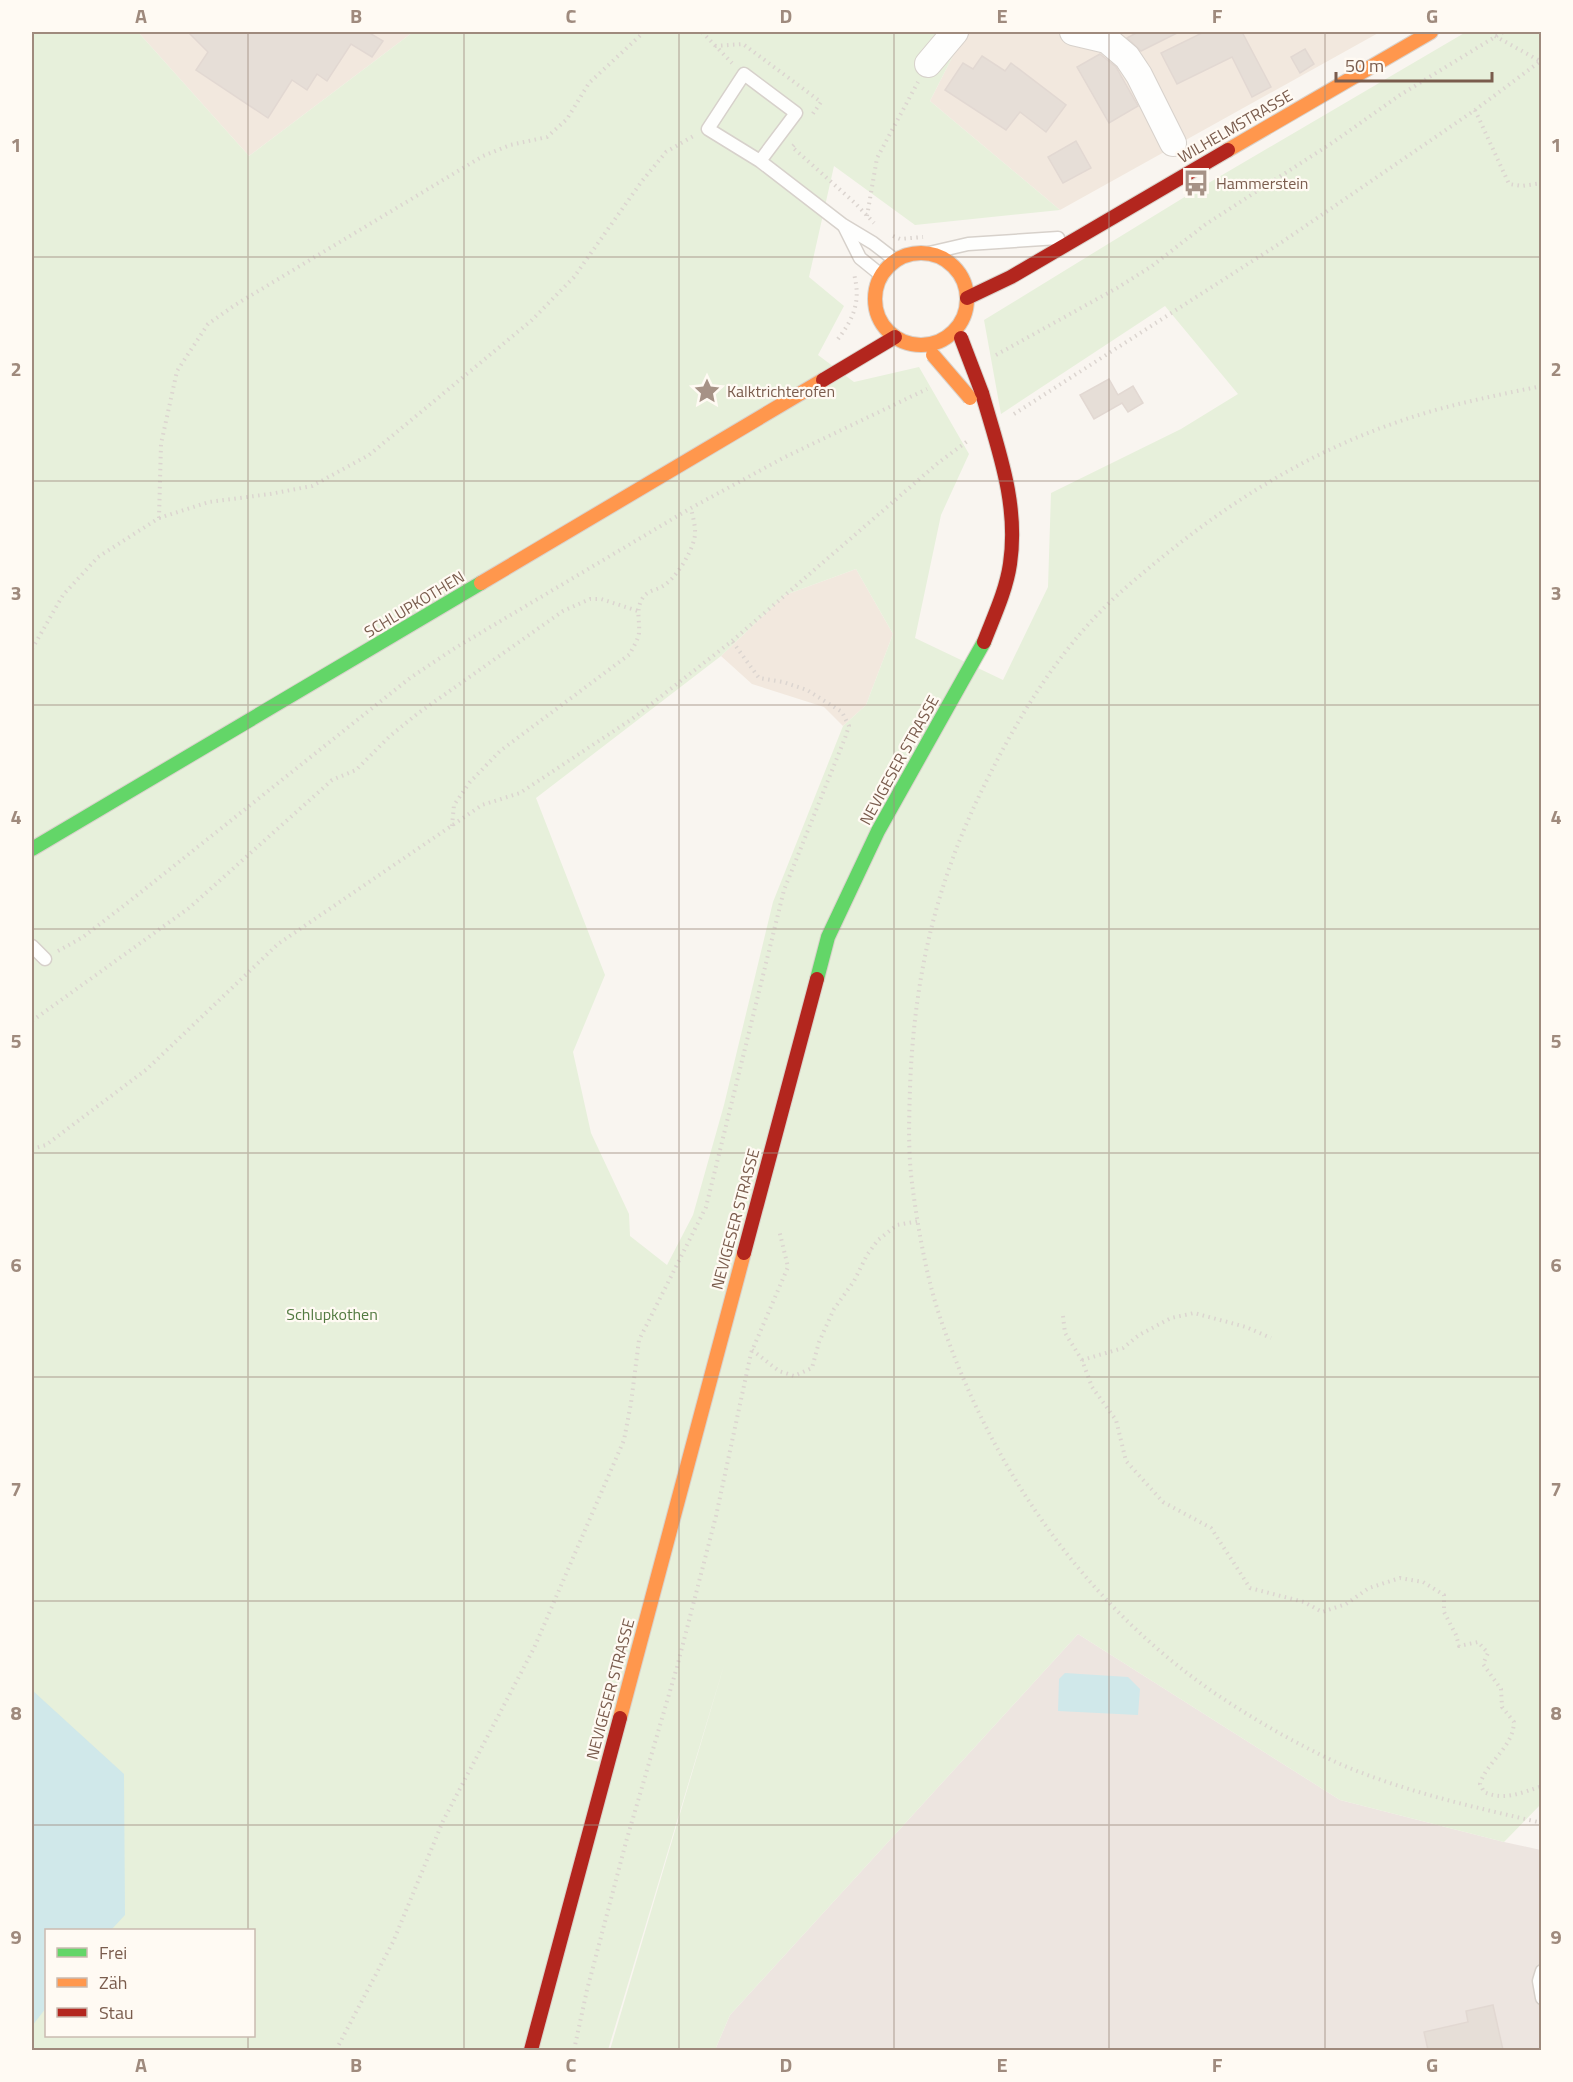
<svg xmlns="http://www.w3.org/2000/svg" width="1573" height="2082" font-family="'Titillium Web',sans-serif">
<rect width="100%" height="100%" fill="#f9f5f0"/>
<!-- residential -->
<g fill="#f2e8de">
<polygon points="138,32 413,32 249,156"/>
<polygon points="965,32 1380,32 1060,210 930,101"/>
<polygon points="856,569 893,634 866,705 843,726 824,707 752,684 721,656 785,595"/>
</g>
<!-- industrial -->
<polygon fill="#ede5e0" points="1078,1634 1340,1800 1504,1842 1541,1850 1541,2050 715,2050 730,2015"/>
<!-- green -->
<path fill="#e7f0db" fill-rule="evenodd" d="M 32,32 L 138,32 L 249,156 L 413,32 L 965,32 L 930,101 L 1060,210 L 915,225 L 834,166 L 809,277 L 844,306 L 818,355 L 854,382 L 919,367 L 969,454 L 941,515 L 915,638 L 1003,680 L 1048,587 L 1051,493 L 1181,429 L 1238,394 L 1165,306 L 1001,414 L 984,320 L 1183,198 L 1466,32 L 1541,32 L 1541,1804 L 1504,1842 L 1340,1800 L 1078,1634 L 730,2015 L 715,2050 L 610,2050 L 725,1662 L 608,2050 L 32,2050 ZM 856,569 L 893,634 L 866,705 L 843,726 L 773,902 L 724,1105 L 693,1215 L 667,1265 L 630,1236 L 629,1214 L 591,1133 L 573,1052 L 605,975 L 536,798 L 721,656 L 785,595 ZM 46,1930 L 254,1930 L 254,2036 L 46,2036 Z"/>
<!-- water -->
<g fill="#d0e8ea">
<polygon points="1065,1673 1128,1677 1140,1689 1138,1715 1058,1711 1059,1679"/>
<polygon points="32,1690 124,1774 125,1915 111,1930 46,1930 46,2008 32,2026"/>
</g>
<!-- building -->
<g fill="#e6ded7" stroke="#e2d8d2" stroke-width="1.5">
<polygon points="188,32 368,32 383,41 372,57 351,44 327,81 317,74 307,90 292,80 268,118 196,70 208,52"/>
<polygon points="1138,32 1179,32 1141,51 1127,38"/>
<polygon points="1204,32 1242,32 1271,87 1252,97 1232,57 1177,84 1161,53"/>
<polygon points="1305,49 1314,64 1300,73 1291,57"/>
<polygon points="1100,54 1116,67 1138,106 1109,123 1077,67"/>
<polygon points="982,56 1005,71 1011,63 1066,105 1046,132 1020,112 1006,130 945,90 963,63 973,69"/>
<polygon points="1076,141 1091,168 1063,183 1048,157"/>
<polygon points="1109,379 1118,395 1133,386 1143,403 1128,412 1122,403 1094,419 1080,395"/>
<polygon points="1493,2005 1503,2050 1428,2050 1424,2032 1468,2022 1466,2011"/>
</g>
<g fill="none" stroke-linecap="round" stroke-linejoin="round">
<!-- lane casing -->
<g stroke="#d7d1cb" stroke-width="15">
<g id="lane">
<polyline points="760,161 796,113 744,74 708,129 760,161 843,225 873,243 895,260"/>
<polyline points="844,226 860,258 881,275"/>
<polyline points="929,253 968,244 1058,238"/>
<polyline points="32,946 45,959"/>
<polyline points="1542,1971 1539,1981 1542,1998"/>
</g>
</g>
<!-- street casing -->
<g stroke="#d7d1cb" stroke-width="28">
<g id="street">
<polyline points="1073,32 1107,40 1127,57 1139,75 1173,143"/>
<polyline points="928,64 955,32"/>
</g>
</g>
<!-- fast casing -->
<g stroke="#d9d2cb" stroke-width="16">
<g id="fast">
<polyline points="32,849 481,583"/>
<polyline points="817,979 828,937 878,831 984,642"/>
</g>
</g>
<!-- slow casing -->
<g stroke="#d9d2cb" stroke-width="16">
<g id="slow">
<polyline points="1228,150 1431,32"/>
<circle cx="921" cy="299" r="46"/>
<polyline points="481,583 823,380"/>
<polyline points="620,1718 744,1253"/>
</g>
</g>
<!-- jam casing -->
<g stroke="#d9d2cb" stroke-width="16">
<g id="jam">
<polyline points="967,298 1011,277 1228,150"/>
<polyline points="823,380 895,337"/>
<path d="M 982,393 C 998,449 1019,504 1010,564 C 1006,591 994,616 984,642"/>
<polyline points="744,1253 817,979"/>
<polyline points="531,2050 620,1718"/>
</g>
</g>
<!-- path -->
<g stroke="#dcd5d0" stroke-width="4" stroke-dasharray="1.5 4.5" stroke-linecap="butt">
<polyline points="702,32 732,63"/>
<polyline points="1495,36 1540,61"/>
<polyline points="715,46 743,44 821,102 812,115"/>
<polyline points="1475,110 1509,184 1522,186 1542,183"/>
<polyline points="794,145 792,147 855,203 874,223"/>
<polyline points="867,216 877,158 918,82"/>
<polyline points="893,236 900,239 923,237"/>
<path d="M 838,339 C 854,318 861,301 854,274"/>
<polyline points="996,355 1117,288 1152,266 1206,224 1332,143 1400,95 1503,32"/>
<path d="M 1542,386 C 1507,393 1473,400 1439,409 C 1331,439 1241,492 1155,563 C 1137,578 1117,594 1100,612 C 1055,658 1018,718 989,776 C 937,877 914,975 910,1088 C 909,1120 908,1152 912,1183 C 918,1229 927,1282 943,1326 C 994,1472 1085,1603 1213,1692 C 1253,1719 1296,1744 1340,1764 C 1405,1792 1474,1807 1542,1823"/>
<polyline points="1014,414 1282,242 1475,110 1542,60"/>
<polyline points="159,518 209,502 270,494 312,486 369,455 532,320 574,277 642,181 666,152 695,135"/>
<polyline points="32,649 63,595 98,557 159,518 161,444 177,371 208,324 235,305 483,156 510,145 547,137 567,119 589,83 644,32"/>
<path d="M 452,826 L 454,805 L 470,782 L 500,751 L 630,654 C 633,647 638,640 639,633 C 640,621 636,612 641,601 C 646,590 655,591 663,586 C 676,578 690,555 694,540 C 697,530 693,518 691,508"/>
<polyline points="58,951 83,937 126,904 410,678 455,648 691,508 785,457 927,389"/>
<polyline points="32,1021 189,908 332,780 356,770 390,736 417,714 563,611 590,599 601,599 638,611"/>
<polyline points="32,1149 46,1145 147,1069 278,944 482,805 520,793 632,719 732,641 938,463 969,440"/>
<path d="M 1063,1316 L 1065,1333 L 1082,1360 L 1092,1387 L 1116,1420 L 1126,1461 L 1163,1502 L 1211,1528 L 1250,1588 L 1304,1602 L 1322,1612 L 1346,1604 L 1369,1588 L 1400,1578 L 1423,1582 L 1444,1595 L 1444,1612 L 1456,1635 L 1459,1646 L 1478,1642 L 1488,1653 L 1483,1664 L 1501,1689 L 1502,1707 L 1514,1722 C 1513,1748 1487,1761 1480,1784 L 1484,1792 C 1504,1801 1521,1793 1542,1786"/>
<polyline points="752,1350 779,1371 794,1376 812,1368 819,1342 834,1309 854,1281 867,1255 878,1240 897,1225 919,1221"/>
<polyline points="1082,1360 1123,1348 1139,1335 1171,1318 1194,1313 1246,1327 1271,1338"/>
<polyline points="336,2050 393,1942 443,1821 534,1648 624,1440 631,1403 639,1340 706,1207 784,890 845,738 849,726 842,712 807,690 783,682 759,678 732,641"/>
<polyline points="574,2050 587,1990 626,1842 677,1667 716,1516 751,1353 788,1267 779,1230"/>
</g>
<!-- lane -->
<use href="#lane" stroke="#fefefd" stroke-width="12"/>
<!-- street -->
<use href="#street" stroke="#fefefd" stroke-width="26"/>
<!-- fast -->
<use href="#fast" stroke="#63d668" stroke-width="14"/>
<!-- slow -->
<use href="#slow" stroke="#ff974d" stroke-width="14"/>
<!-- jam -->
<use href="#jam" stroke="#b3261e" stroke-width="14"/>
<!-- slow-bridge casing -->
<g stroke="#d9d2cb" stroke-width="16" stroke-linecap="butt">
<polyline id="slow-bridge" points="933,355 970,398"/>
</g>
<!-- jam-bridge casing -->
<g stroke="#d9d2cb" stroke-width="16" stroke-linecap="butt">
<polyline id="jam-bridge" points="961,338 982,393"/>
</g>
<!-- slow-bridge -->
<use href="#slow-bridge" stroke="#ff974d" stroke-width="14"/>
<!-- jam-bridge -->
<use href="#jam-bridge" stroke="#b3261e" stroke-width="14"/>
</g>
<!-- grid -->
<path fill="none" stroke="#9f8a7d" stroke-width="1.5" stroke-opacity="0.55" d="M 248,32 L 248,1930M 464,32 L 464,2050M 679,32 L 679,2050M 894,32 L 894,2050M 1109,32 L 1109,2050M 1325,32 L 1325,2050M 32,257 L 1542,257M 32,481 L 1542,481M 32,705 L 1542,705M 32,929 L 1542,929M 32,1153 L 1542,1153M 32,1377 L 1542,1377M 32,1601 L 1542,1601M 32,1825 L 1542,1825M 248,2036 L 248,2050"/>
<!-- icons -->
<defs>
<g id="bus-bare" transform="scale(2.07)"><path d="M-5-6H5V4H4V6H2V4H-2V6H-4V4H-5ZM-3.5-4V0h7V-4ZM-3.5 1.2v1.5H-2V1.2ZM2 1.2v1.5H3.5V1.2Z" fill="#a69286" stroke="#fffaf3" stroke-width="2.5" paint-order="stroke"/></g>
<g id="sight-bare" transform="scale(2.07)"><path d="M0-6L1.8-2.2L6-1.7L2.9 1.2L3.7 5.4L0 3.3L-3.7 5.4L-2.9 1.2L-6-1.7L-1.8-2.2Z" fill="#a69286" stroke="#fffaf3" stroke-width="2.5" paint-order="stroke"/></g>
</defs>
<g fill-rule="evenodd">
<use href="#bus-bare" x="1196" y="183"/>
<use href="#sight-bare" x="707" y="391"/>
</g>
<g text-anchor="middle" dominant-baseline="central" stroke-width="4.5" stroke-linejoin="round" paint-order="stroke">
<!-- street labels -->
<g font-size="16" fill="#7a5c4d" stroke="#fffaf3">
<text transform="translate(1235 126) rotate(-30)">WILHELMSTRASSE</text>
<text transform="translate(414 604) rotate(-31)">SCHLUPKOTHEN</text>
<text transform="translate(899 760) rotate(-61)">NEVIGESER STRASSE</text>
<text transform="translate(735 1219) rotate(-75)">NEVIGESER STRASSE</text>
<text transform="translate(610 1689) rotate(-75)">NEVIGESER STRASSE</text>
</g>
<!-- poi labels -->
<g font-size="16" fill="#7a5c4d" stroke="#fffaf3" text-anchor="start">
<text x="1216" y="183">Hammerstein</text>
<text x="727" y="391">Kalktrichterofen</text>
</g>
<!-- park labels -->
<g font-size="16" fill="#537a41" stroke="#fffaf3">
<text x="332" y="1314">Schlupkothen</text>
</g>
</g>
<!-- border -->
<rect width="1573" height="2082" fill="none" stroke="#fffaf3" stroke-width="66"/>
<!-- legend -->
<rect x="45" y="1929" width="210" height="108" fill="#fffaf3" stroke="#cabbb1" stroke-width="1.5"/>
<rect x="57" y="1948" width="30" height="9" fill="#63d668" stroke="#cabbb1" stroke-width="1.5"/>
<text x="99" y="1959" font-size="18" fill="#7a5c4d">Frei</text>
<rect x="57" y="1978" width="30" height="9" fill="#ff974d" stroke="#cabbb1" stroke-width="1.5"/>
<text x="99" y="1989" font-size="18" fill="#7a5c4d">Zäh</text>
<rect x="57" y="2008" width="30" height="9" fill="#b3261e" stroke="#cabbb1" stroke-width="1.5"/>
<text x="99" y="2019" font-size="18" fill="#7a5c4d">Stau</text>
<!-- scale -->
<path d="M1336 72v9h156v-9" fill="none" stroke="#7a5c4d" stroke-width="3"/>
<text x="1345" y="72" font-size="18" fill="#7a5c4d" stroke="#fffaf3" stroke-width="4.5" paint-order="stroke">50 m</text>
<rect x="33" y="33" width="1507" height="2016" fill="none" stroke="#9f8a7d" stroke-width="2"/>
<g font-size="20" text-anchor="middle" font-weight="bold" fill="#9f8a7d">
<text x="141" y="23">A</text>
<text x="356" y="23">B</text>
<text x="571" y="23">C</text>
<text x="786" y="23">D</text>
<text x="1002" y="23">E</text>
<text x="1217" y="23">F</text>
<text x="1432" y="23">G</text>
<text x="16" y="152">1</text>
<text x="1556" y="152">1</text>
<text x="16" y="376">2</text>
<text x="1556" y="376">2</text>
<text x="16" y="600">3</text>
<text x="1556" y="600">3</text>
<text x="16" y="824">4</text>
<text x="1556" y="824">4</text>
<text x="16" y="1048">5</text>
<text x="1556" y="1048">5</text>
<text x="16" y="1272">6</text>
<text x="1556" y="1272">6</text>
<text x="16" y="1496">7</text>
<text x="1556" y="1496">7</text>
<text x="16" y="1720">8</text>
<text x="1556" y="1720">8</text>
<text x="16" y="1944">9</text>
<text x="1556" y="1944">9</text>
<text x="141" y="2072">A</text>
<text x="356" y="2072">B</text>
<text x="571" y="2072">C</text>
<text x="786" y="2072">D</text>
<text x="1002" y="2072">E</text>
<text x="1217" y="2072">F</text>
<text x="1432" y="2072">G</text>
</g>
</svg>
